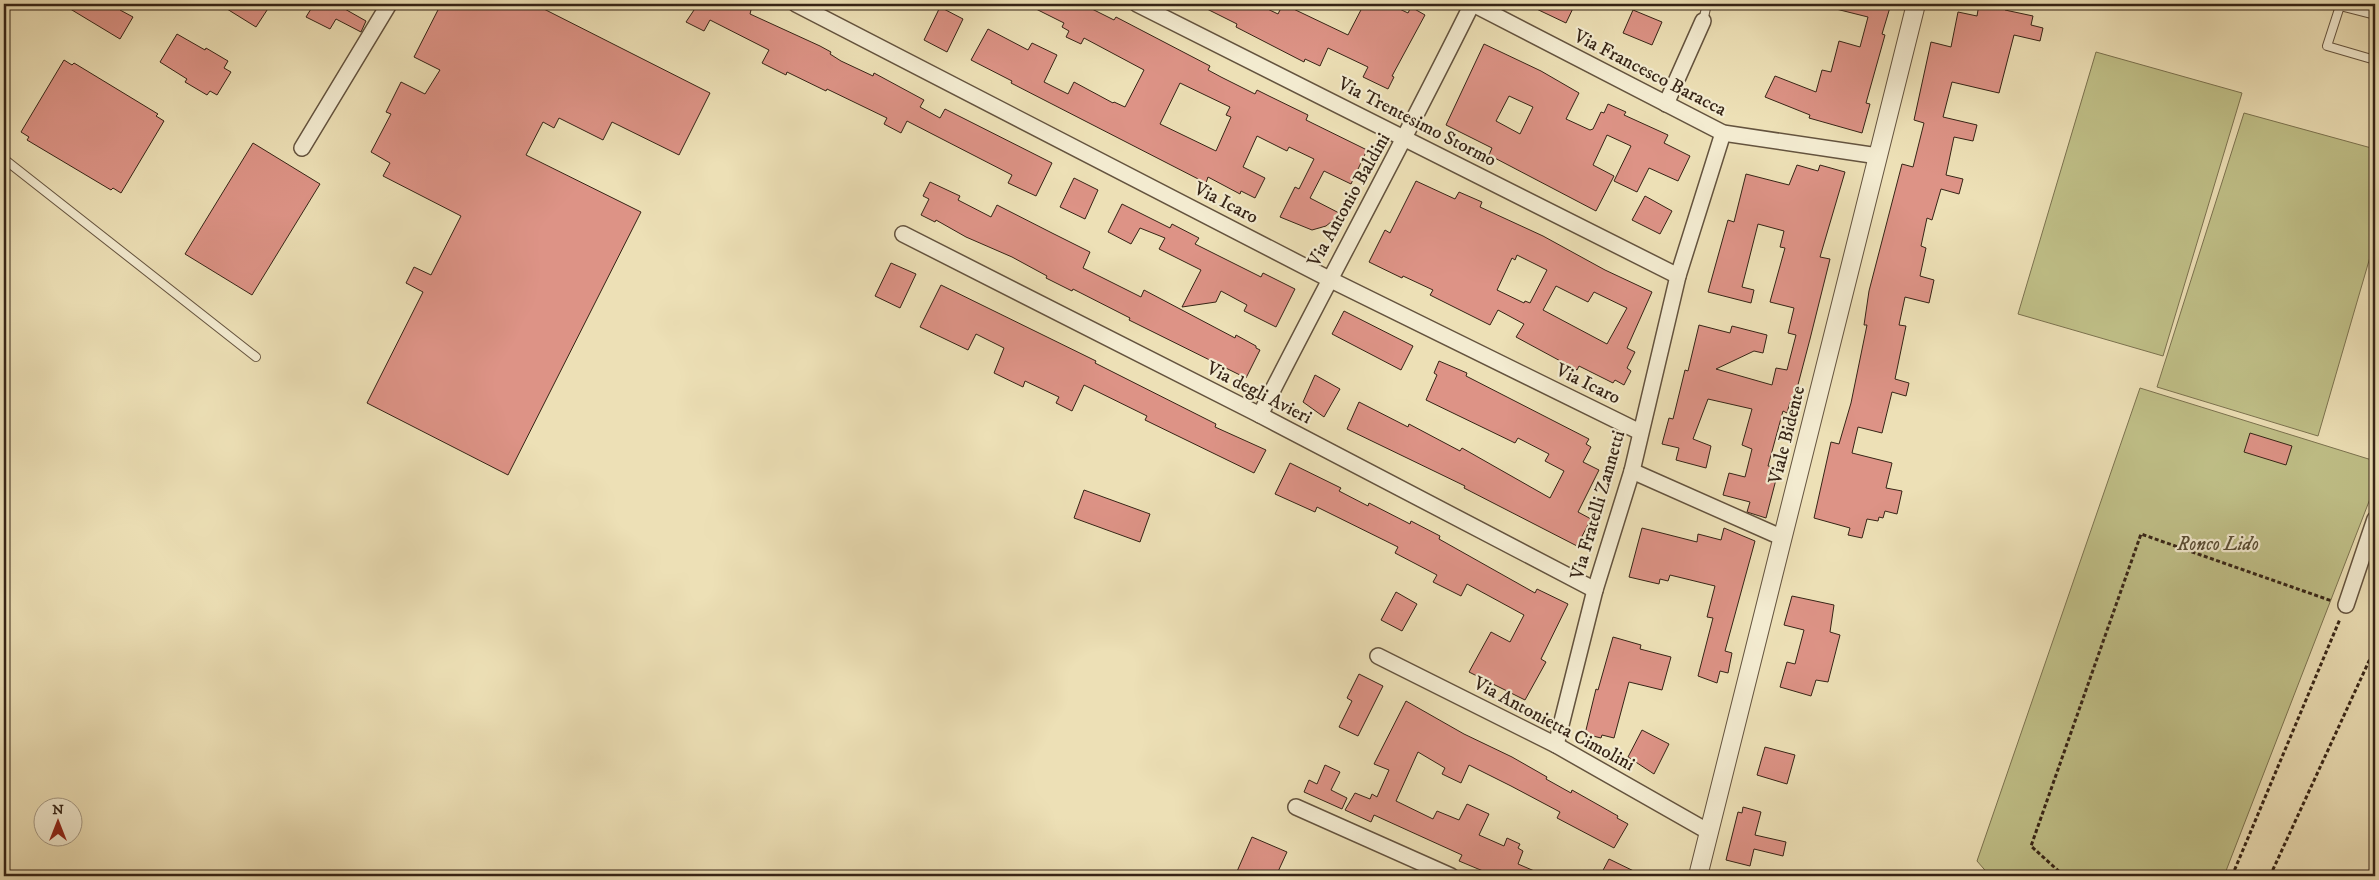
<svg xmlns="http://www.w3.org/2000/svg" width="2379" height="880" font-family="'IM FELL DW Pica',serif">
<rect width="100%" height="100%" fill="#ede0b6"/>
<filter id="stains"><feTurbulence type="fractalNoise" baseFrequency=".004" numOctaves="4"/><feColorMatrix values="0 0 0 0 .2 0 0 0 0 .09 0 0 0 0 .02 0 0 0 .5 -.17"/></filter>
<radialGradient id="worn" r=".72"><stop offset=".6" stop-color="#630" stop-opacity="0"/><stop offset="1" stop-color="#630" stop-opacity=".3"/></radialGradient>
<!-- green -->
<g fill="#c0c088" stroke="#7b724f">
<polygon points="2096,52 2242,93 2163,356 2018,314"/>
<polygon points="2244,113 2375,149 2375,240 2318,436 2157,387"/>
<polygon points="2140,388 2375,461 2375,486 2224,876 1990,876 1977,861"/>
</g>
<!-- building -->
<g fill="#dd9386" stroke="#362416" fill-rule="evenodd">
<polygon points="62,4 124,4 120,10 133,17 120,39"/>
<polygon points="219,4 271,4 256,27"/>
<polygon points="314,4 336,4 366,21 361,32 336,19 330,29 306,17"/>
<polygon points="441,4 534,4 710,93 679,155 612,122 603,140 559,118 554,128 543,122 526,155 641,212 508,475 367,403 423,292 406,283 414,267 431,275 461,216 383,176 390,163 371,152 391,114 386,112 401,82 425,94 440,70 414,57"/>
<polygon points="698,4 739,4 751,10 750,14 820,46 831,52 830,54 841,61 873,76 874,73 924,100 920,107 940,118 945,109 1052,163 1036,196 1008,183 1012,175 907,121 901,133 884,124 887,118 827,89 826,91 787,72 786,75 762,63 769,50 710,20 704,31 686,22"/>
<path d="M 1026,4 L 1082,4 L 1114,20 L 1116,17 L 1210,66 L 1208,70 L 1221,77 L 1255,94 L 1257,90 L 1269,96 L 1308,115 L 1306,120 L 1367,150 L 1351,184 L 1324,171 L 1310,198 L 1341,214 L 1326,226 L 1312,230 L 1280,217 L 1295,187 L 1299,189 L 1314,159 L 1289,147 L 1287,151 L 1257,136 L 1243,167 L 1265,178 L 1255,198 L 1241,191 L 1240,194 L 1208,177 L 1206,183 L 1011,83 L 1012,81 L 971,60 L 988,29 L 1028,50 L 1032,43 L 1057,55 L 1044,82 L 1068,94 L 1074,82 L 1113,103 L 1114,102 L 1125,107 L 1144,70 L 1084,38 L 1081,44 L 1066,37 L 1069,31 L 1062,27 L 1064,23 ZM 1180,83 L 1230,107 L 1226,115 L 1231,117 L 1216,151 L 1160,124 Z"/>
<polygon points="1197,4 1257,4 1278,14 1283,4 1348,35 1364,4 1389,4 1408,13 1411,7 1425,15 1392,76 1394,77 1388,89 1363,77 1368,67 1328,48 1320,66 1305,59 1304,62 1236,27 1237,24"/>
<polygon points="1526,4 1575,4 1566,23"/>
<polygon points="1837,4 1891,4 1882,34 1885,35 1866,103 1870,104 1862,133 1809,118 1810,115 1765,97 1775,76 1816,92 1822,70 1831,72 1839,41 1860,47 1868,17 1836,9"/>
<polygon points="1979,4 2006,4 2005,10 2033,16 2031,25 2043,28 2040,41 2014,35 1999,93 1952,82 1943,117 1977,125 1973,141 1954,137 1946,175 1963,179 1959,194 1941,189 1932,220 1927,218 1921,246 1926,248 1920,276 1934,280 1929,303 1905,297 1899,325 1906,326 1895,379 1909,383 1906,396 1892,392 1882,433 1858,427 1852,453 1892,463 1886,488 1902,491 1897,514 1885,511 1883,518 1879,517 1878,521 1867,519 1862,538 1848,535 1850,528 1814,518 1831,442 1839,444 1851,403 1867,325 1864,325 1869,291 1902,164 1913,167 1924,123 1914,120 1931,42 1951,47 1958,12 1977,16"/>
<polygon points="940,7 963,19 947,52 924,40"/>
<polygon points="1633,10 1662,22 1652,45 1623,33"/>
<polygon points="177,34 205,50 206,48 228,61 224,68 231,72 217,95 210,91 207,95 185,82 187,79 160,62"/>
<path d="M 1484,44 L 1541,71 L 1579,93 L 1566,119 L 1590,130 L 1593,129 L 1601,112 L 1604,113 L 1608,104 L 1626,112 L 1624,115 L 1668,135 L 1664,143 L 1690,156 L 1678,181 L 1649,168 L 1637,192 L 1614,181 L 1631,146 L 1607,135 L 1593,165 L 1614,176 L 1596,211 L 1489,155 L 1492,148 L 1446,125 ZM 1509,96 L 1533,107 L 1520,134 L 1496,121 Z"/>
<polygon points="64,60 72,65 74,63 158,114 156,116 164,121 121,193 113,188 111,190 27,140 29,137 21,132"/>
<polygon points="253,143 320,184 252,295 185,254"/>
<polygon points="1797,165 1818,171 1820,165 1845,172 1820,257 1830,259 1810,339 1795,396 1793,403 1790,402 1787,413 1783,411 1768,466 1779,468 1766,518 1747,512 1750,502 1723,495 1729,473 1745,477 1752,449 1742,445 1752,409 1708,399 1693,439 1711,446 1706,468 1676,460 1679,448 1662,444 1669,418 1673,419 1685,370 1688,371 1699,325 1730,333 1732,326 1767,335 1763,353 1754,351 1716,369 1772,385 1776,368 1787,370 1796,335 1788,333 1794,308 1770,302 1785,248 1780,247 1784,231 1758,224 1742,287 1754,290 1751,303 1708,292 1728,220 1734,222 1746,174 1789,185"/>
<polygon points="1074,178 1098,190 1085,219 1060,207"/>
<path d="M 1416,181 L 1455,199 L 1459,192 L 1482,202 L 1480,207 L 1543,236 L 1605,270 L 1652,292 L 1627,348 L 1635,352 L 1627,368 L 1631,371 L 1624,385 L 1615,380 L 1613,383 L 1579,366 L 1577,370 L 1516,337 L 1524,324 L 1498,310 L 1490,325 L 1430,295 L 1433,290 L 1403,276 L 1402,278 L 1369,262 L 1385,230 L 1390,233 ZM 1517,255 L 1547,270 L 1530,303 L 1525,301 L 1524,303 L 1497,290 L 1512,258 L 1515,260 ZM 1556,286 L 1588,302 L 1594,292 L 1627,308 L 1607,344 L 1543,310 Z"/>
<polygon points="930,182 960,196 958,200 991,217 997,205 1052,233 1090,252 1083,268 1141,297 1144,290 1235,338 1236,335 1256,346 1256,348 1260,350 1246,378 1129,320 1130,318 1073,289 1072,291 1046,278 1047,276 1012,257 966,237 936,220 935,222 921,215 929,199 923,196"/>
<polygon points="1645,196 1672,211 1660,234 1632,220"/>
<polygon points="1122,204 1170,228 1172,224 1199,238 1195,244 1261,277 1263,273 1295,289 1276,327 1244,311 1247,305 1221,291 1216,302 1182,307 1201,270 1159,249 1165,238 1140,228 1131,244 1108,232"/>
<polygon points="891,263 916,274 900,308 875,296"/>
<polygon points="941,285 1096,361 1095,363 1216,424 1215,427 1266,450 1254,473 1145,420 1147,416 1084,385 1072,411 1056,403 1059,397 1025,381 1023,387 994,373 1004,348 976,334 968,350 920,327"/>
<polygon points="1344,311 1413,346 1401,370 1332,334"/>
<polygon points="1439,361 1467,373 1466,376 1589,439 1586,444 1591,447 1583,462 1599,470 1578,512 1591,519 1577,546 1464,488 1465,486 1347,429 1359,402 1408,427 1409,424 1460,451 1462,448 1550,498 1564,471 1545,461 1549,454 1518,438 1515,443 1426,400 1437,375 1434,373"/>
<polygon points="1315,375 1340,389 1324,417 1303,402"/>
<polygon points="2250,433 2292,446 2286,465 2244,452"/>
<polygon points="1290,463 1341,488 1339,491 1368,506 1369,503 1410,524 1411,521 1440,536 1439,539 1535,593 1537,589 1568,604 1541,659 1546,662 1525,700 1469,672 1491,632 1510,642 1524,615 1467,584 1461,596 1433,582 1437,575 1395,553 1398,547 1317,507 1315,512 1275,494"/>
<polygon points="1084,490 1150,514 1140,542 1074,518"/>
<polygon points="1642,528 1697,542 1698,534 1721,540 1724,528 1755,541 1725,651 1732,653 1728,673 1720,671 1717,683 1698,676 1713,618 1707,617 1715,586 1670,575 1668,581 1660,579 1659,584 1629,577"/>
<polygon points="1396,592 1417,604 1402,631 1381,620"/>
<polygon points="1792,596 1834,605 1830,632 1840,635 1828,682 1816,680 1811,696 1780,687 1787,662 1795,664 1804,630 1784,625"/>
<polygon points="1613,637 1641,645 1640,649 1671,657 1662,690 1629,682 1614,738 1602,735 1601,738 1585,734 1596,689 1598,690"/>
<polygon points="1359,674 1383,686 1358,736 1339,727 1352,701 1347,698"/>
<polygon points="1406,701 1464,734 1512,757 1547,777 1546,779 1571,793 1572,790 1618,816 1617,818 1628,824 1614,848 1557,818 1560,812 1511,786 1469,765 1461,783 1442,774 1445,768 1418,752 1396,801 1433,819 1437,811 1459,820 1467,804 1489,814 1479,835 1504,846 1507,838 1520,844 1518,848 1523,851 1518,864 1546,876 1495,876 1459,861 1462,855 1374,815 1371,822 1345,810 1355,793 1370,799 1372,794 1377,797 1389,770 1374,764"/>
<polygon points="1642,730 1669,744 1654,774 1628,757"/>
<polygon points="1765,747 1795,755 1787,784 1757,775"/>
<polygon points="1325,765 1340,772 1331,790 1347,798 1342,809 1304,792 1309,780 1317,784"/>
<polygon points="1743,807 1761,812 1755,835 1786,842 1783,856 1754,849 1750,866 1726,860 1738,812 1742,813"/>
<polygon points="1252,837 1287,852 1276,876 1235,876"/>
<polygon points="1609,859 1644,876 1600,876"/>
</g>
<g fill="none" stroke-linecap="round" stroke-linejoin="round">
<!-- service casing -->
<g stroke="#64533e" stroke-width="10">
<g id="service">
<polyline points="2375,15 2340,6 2327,46 2375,60"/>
<polyline points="1703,21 1707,4"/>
<polyline points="4,159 256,357"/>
</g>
</g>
<!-- minor casing -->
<g stroke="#64533e" stroke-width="18">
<g id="minor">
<polyline points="796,4 1329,279 1640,432"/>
<polyline points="1137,4 1678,276"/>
<polyline points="1473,4 1723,133 1878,156"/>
<polyline points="1666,104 1703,21"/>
<polyline points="302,148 389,4"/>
<polyline points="903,234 1260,415 1595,590"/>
<path d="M 1260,415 C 1330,277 1404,142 1472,4"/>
<polyline points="1632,471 1783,538"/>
<polyline points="2346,605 2375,519"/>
<polyline points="1378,656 1556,745 1709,832"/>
<polyline points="1556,745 1595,590 1632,471 1678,276 1723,133"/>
<polyline points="1296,807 1451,876"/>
</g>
</g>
<!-- tertiary casing -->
<g stroke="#64533e" stroke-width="20">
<polyline id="tertiary" points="1698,876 1916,4"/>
</g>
<!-- path -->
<g stroke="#362416" stroke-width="3" stroke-dasharray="4 2.5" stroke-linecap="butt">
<polyline points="2064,876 2031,846 2141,534 2332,601"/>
<polyline points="2232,876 2340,619"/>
<polyline points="2270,876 2375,648"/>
</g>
<!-- service -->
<use href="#service" stroke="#f3ebd0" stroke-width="8"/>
<!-- minor -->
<use href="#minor" stroke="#f3ebd0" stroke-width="15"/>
<!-- tertiary -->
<use href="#tertiary" stroke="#f3ebd0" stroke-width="18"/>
</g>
<g text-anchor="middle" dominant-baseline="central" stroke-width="4.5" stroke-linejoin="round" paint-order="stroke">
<!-- street labels -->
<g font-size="19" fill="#362416" stroke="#f3ebd0">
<text transform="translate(1650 73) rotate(27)">Via Francesco Baracca</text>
<text transform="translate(1417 122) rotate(27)">Via Trentesimo Stormo</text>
<text transform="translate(1349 200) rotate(-61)">Via Antonio Baldini</text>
<text transform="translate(1226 203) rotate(27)">Via Icaro</text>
<text transform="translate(1588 384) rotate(26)">Via Icaro</text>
<text transform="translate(1259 393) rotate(27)">Via degli Avieri</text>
<text transform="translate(1787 435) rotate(-76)">Viale Bidente</text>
<text transform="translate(1598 505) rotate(-74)">Via Fratelli Zannetti</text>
<text transform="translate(1554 724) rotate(28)">Via Antonietta Cimolini</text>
</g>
<!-- park labels -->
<g font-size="19" font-style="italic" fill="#584b32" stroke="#f3ebd0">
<text x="2218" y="544">Ronco Lido</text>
</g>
</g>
<!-- margin -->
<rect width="2379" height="880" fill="none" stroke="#ede0b6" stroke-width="20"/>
<rect x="5" y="5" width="2369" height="870" fill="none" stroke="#362416" stroke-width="2.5"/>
<rect x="10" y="10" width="2359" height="860" fill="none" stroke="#362416"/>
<!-- north arrow -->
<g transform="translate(58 822)"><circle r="24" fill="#f3ebd0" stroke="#a79b86"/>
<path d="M0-4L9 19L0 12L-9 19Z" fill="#8f2418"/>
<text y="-8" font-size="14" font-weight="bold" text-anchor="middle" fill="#362416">N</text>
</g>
<rect width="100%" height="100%" filter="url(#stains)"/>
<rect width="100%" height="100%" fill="url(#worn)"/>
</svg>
